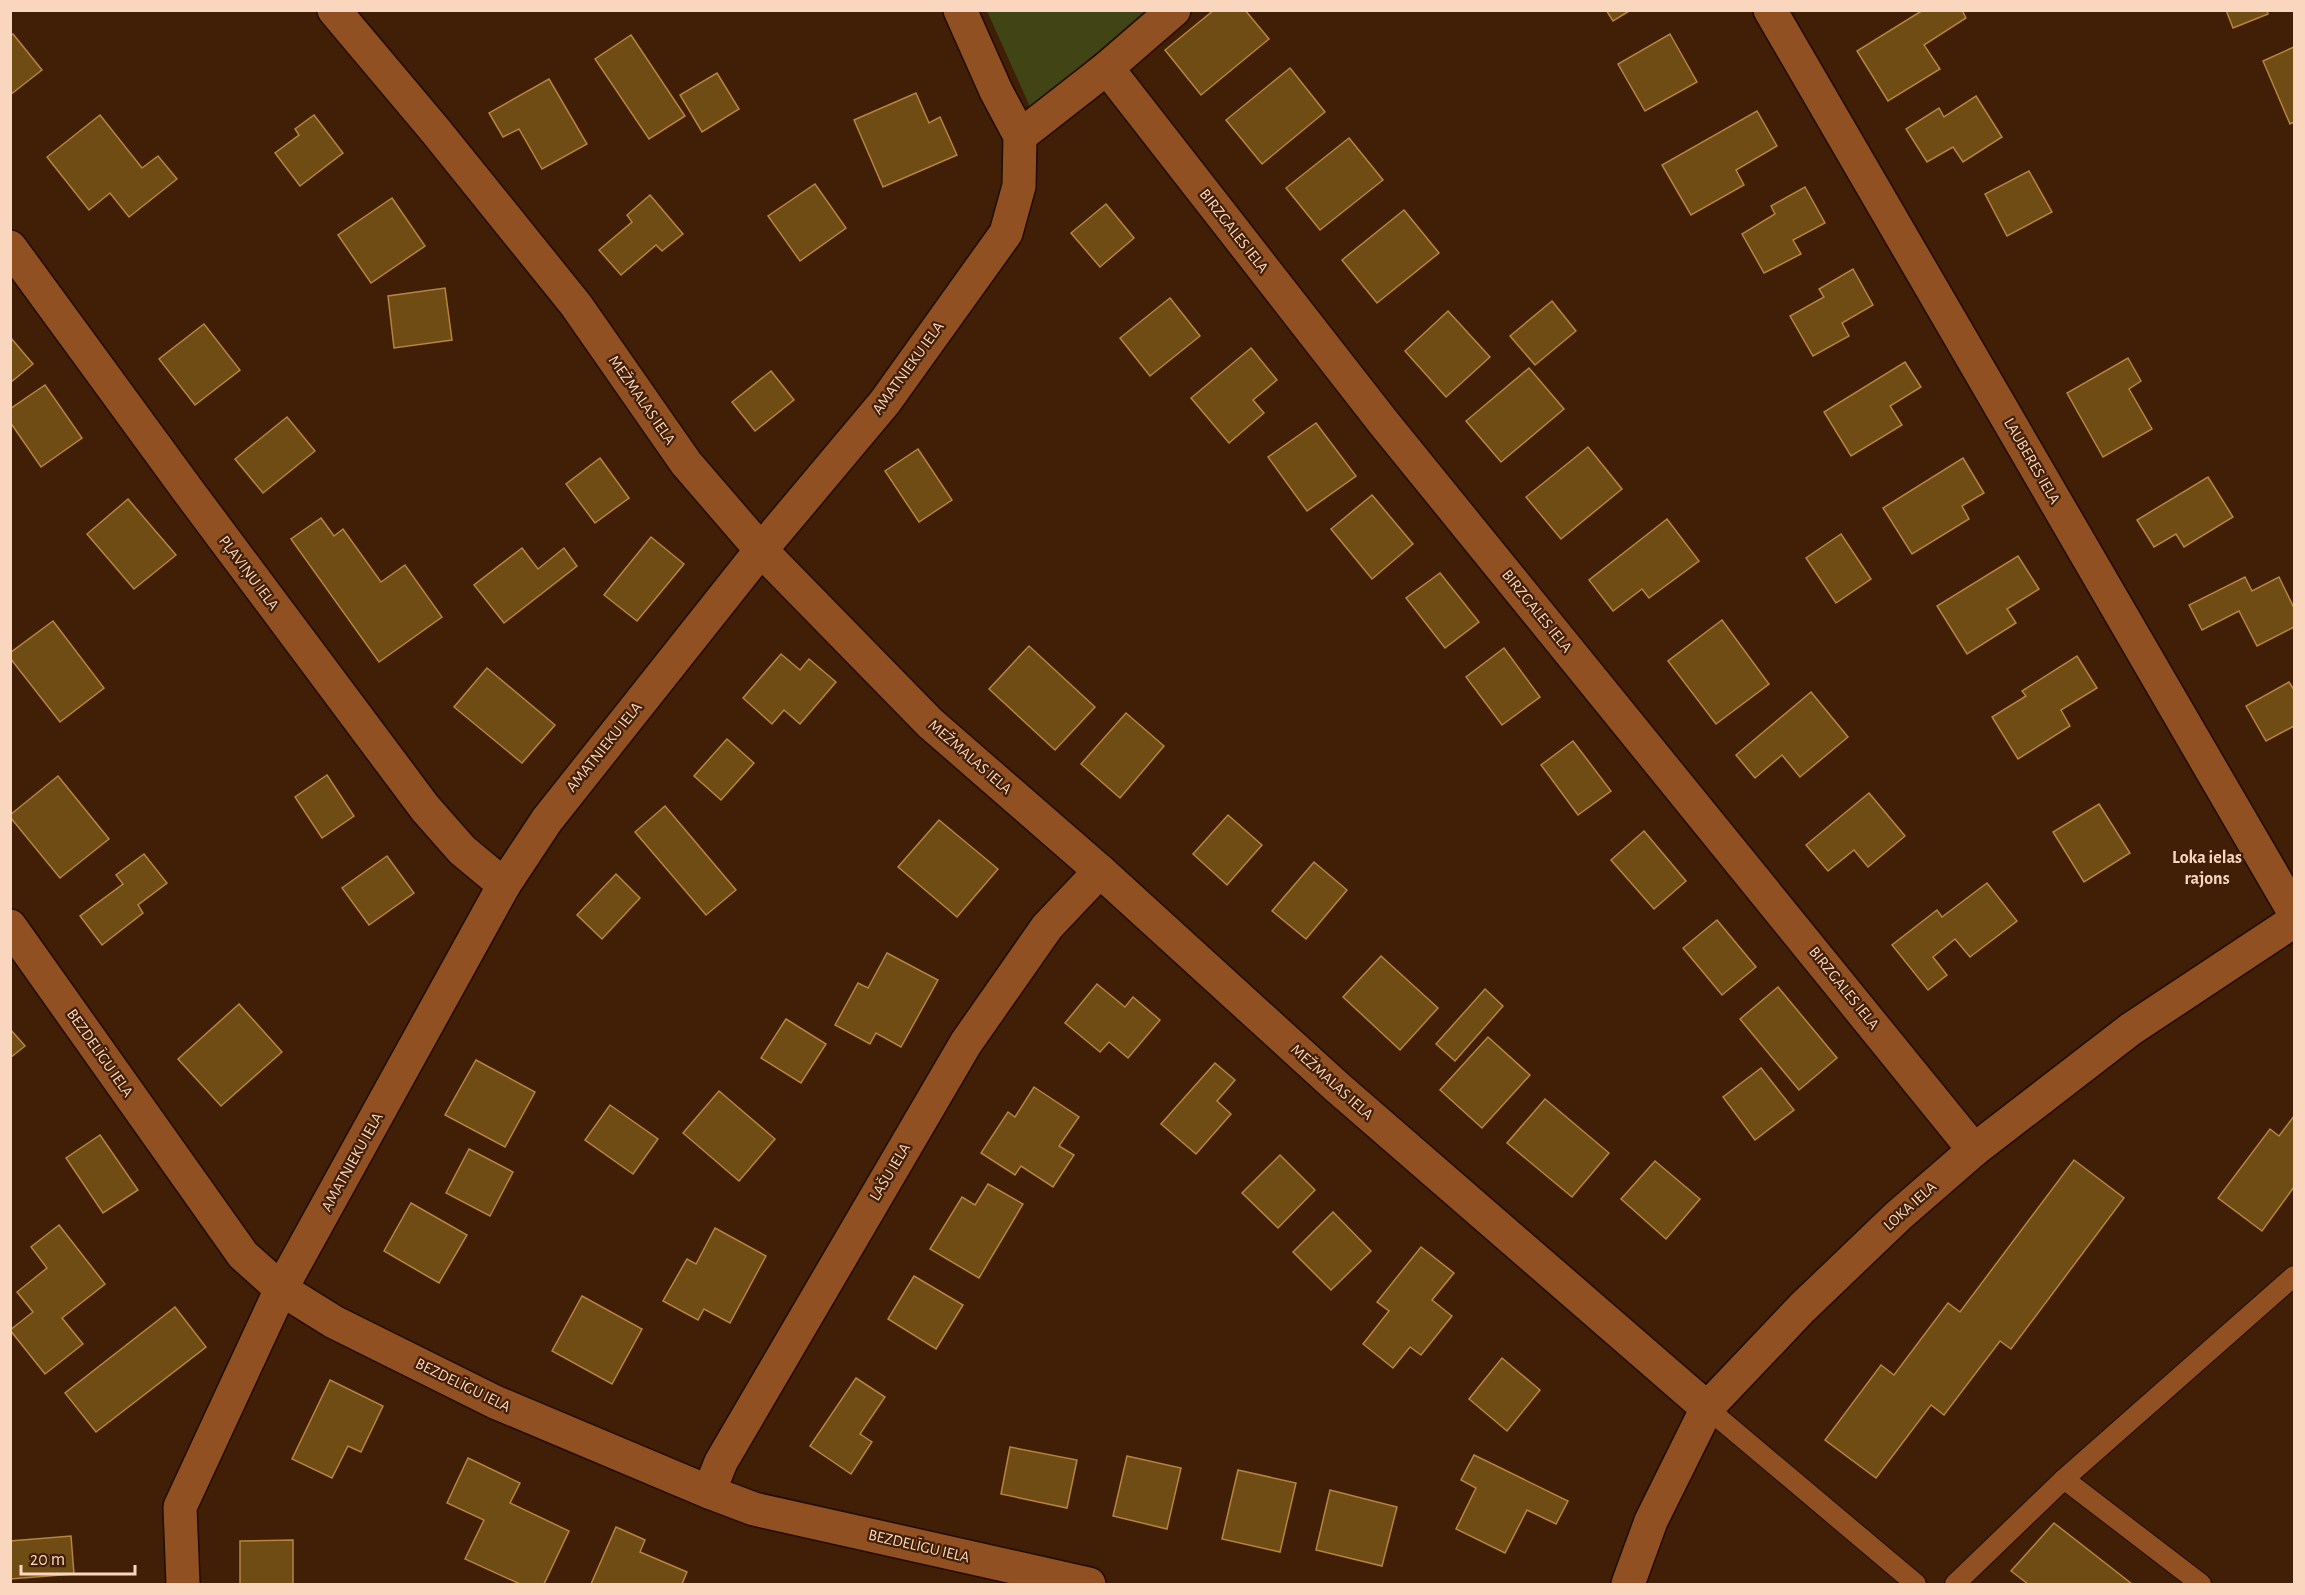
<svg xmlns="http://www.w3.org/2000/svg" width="2305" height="1595" font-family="'Alegreya Sans',sans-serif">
<rect width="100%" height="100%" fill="#411f06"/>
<!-- green -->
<polygon fill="#414414" points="987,11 1145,11 1031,109"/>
<!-- building -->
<g fill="#704c15" stroke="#b6843f" stroke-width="1.5">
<polygon points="1214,10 1245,10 1269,39 1201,95 1165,50"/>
<polygon points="1606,10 1631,10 1613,21"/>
<polygon points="1923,10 1962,10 1966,18 1924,45 1940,69 1888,101 1857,51"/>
<polygon points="2226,10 2267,10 2268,14 2233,28"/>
<polygon points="13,34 42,70 10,95 10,36"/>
<polygon points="1670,34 1697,82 1645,111 1618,64"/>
<polygon points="631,35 685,116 649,139 595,59"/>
<polygon points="2294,47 2294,122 2290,124 2263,61"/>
<polygon points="1290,68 1325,112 1262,164 1226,120"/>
<polygon points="717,73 739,109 702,132 680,95"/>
<polygon points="549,79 587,144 542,169 519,129 503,137 489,113"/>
<polygon points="916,93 929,123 940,117 957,155 883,187 854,120"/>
<polygon points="1976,96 2002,137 1963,162 1953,147 1927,162 1906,129 1939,108 1944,117"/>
<polygon points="1757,111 1777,146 1736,170 1744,185 1691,215 1662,165"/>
<polygon points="100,115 142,168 158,156 177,179 129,217 110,193 89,210 47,157"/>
<polygon points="314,115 343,153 300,186 275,153 299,135 295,129"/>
<polygon points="1349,138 1383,180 1320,230 1286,188"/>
<polygon points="2029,171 2052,212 2007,236 1985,194"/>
<polygon points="815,184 846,228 800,261 768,216"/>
<polygon points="1805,187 1825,223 1793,240 1801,254 1764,273 1742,234 1775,214 1771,206"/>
<polygon points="650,195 683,234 662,251 656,245 621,275 599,250 632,222 627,215"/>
<polygon points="392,198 425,246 371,283 338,235"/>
<polygon points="1106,204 1134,238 1100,267 1071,233"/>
<polygon points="1404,210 1439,253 1377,303 1342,260"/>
<polygon points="1853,269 1873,305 1842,323 1849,336 1813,356 1790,316 1824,297 1819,289"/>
<polygon points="445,288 452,340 394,348 388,296"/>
<polygon points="1170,298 1200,336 1150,376 1120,338"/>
<polygon points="1552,301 1576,331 1535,365 1510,336"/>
<polygon points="1448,311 1490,357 1446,397 1405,351"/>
<polygon points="204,324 240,370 195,405 159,359"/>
<polygon points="10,337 33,364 10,383"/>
<polygon points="1251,348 1277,380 1253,400 1264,413 1229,443 1191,398"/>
<polygon points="2128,358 2141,381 2129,389 2152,429 2103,457 2067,393"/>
<polygon points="1905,362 1921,387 1890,406 1902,425 1851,456 1824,412"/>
<polygon points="1529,368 1564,409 1501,462 1466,421"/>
<polygon points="771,371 794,400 755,431 732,402"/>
<polygon points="45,385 82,438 41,467 10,422 10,409"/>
<polygon points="287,417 315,451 263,493 235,459"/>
<polygon points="1316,423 1356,476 1307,511 1268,457"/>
<polygon points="1588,447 1622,489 1561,539 1526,497"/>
<polygon points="918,449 952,500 919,522 885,471"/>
<polygon points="600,458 629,498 595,523 566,484"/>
<polygon points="1963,458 1984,493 1962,506 1969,519 1912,554 1883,508"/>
<polygon points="2208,477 2233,517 2184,547 2176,534 2154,547 2137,520"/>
<polygon points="1372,495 1413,544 1372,579 1331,529"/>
<polygon points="128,499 176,555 134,589 87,534"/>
<polygon points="321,518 334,536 343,529 381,582 405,565 442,617 379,662 291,539"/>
<polygon points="1667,519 1699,561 1649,598 1642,589 1613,611 1589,580"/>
<polygon points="1841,534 1871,579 1836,603 1806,558"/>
<polygon points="651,537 684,564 637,621 604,595"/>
<polygon points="522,548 538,569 564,548 577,566 504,623 474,585"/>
<polygon points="2018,556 2039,589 2007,609 2016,623 1967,654 1937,606"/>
<polygon points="1440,573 1479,622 1445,648 1406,598"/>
<polygon points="2245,577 2252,591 2279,577 2294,608 2294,627 2257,646 2239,611 2202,630 2189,605"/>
<polygon points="1722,620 1769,684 1716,724 1668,661"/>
<polygon points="53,621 104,688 60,722 10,658 10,653"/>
<polygon points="1029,646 1095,707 1055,750 989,689"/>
<polygon points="1504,648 1540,697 1502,725 1466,677"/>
<polygon points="781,654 800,670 809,659 836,682 800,724 784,710 772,724 743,698"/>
<polygon points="2077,656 2097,688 2061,710 2070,726 2018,759 1992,717 2026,696 2022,691"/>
<polygon points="487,668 555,725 522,763 454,707"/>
<polygon points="2289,682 2294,690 2294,726 2266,741 2246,706"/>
<polygon points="1811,692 1848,737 1800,777 1782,755 1755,778 1736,755"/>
<polygon points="1126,713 1164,746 1120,798 1081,764"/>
<polygon points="727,739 754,763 721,800 694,776"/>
<polygon points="1573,741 1611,791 1578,815 1541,765"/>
<polygon points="327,775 354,816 322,838 295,797"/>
<polygon points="58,776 109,839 60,878 10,817 10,815"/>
<polygon points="1869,793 1905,836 1868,867 1854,850 1828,871 1806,845"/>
<polygon points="2099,804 2130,853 2084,882 2053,832"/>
<polygon points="665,806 736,890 706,915 635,832"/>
<polygon points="1228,815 1262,845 1227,885 1193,854"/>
<polygon points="939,820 998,869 957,917 898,867"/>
<polygon points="1644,831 1686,881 1654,909 1611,860"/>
<polygon points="144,854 167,883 138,905 143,913 102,945 80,916 123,884 116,875"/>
<polygon points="387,856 414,893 369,925 342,888"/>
<polygon points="1314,862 1347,890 1306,939 1272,911"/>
<polygon points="616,874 640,898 602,939 577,915"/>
<polygon points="1987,883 2017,921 1970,957 1955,939 1933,957 1947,975 1928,990 1892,945 1937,910 1942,917"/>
<polygon points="1717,920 1756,967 1722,995 1683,948"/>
<polygon points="887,953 938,980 901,1047 876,1033 870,1044 835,1025 858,983 868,988"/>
<polygon points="1381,956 1438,1008 1400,1050 1343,997"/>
<polygon points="1097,984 1125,1007 1133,997 1160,1020 1128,1058 1109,1042 1100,1052 1065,1023"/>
<polygon points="1778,987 1837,1058 1799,1090 1740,1019"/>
<polygon points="1485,989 1503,1006 1455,1061 1436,1044"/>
<polygon points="239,1004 282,1052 221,1106 178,1059"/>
<polygon points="786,1019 826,1044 801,1083 761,1058"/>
<polygon points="10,1029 25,1046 10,1058"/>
<polygon points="1488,1037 1530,1075 1482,1128 1440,1090"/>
<polygon points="476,1060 535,1092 505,1147 445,1115"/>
<polygon points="1215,1063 1235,1080 1217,1101 1231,1114 1196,1154 1161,1124"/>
<polygon points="1761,1068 1794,1110 1755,1140 1723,1097"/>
<polygon points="1034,1087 1079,1117 1059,1146 1074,1155 1053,1187 1021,1166 1015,1175 981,1153 1008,1112 1015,1117"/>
<polygon points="719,1091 775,1139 739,1181 683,1133"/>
<polygon points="1545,1099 1609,1153 1572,1197 1507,1143"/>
<polygon points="610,1105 658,1139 633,1174 585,1140"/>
<polygon points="2294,1116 2294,1187 2262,1231 2218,1198 2270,1129 2279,1136"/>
<polygon points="100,1135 138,1190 103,1213 66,1158"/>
<polygon points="469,1149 513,1172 490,1216 446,1193"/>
<polygon points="1280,1155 1315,1190 1278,1228 1242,1193"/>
<polygon points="2074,1160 2124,1198 2011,1349 2000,1341 1944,1415 1931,1405 1876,1478 1825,1440 1881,1365 1894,1375 1948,1303 1960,1312"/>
<polygon points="1655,1161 1700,1199 1666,1239 1621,1199"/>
<polygon points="988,1184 1023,1204 979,1278 930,1249 962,1197 975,1205"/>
<polygon points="411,1203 467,1235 439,1283 384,1251"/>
<polygon points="1333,1212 1371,1251 1331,1290 1293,1252"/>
<polygon points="59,1225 105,1284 62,1318 83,1344 45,1374 10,1330 33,1312 17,1292 47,1268 31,1247"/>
<polygon points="715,1228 766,1256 730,1323 704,1309 698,1320 663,1301 687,1259 696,1264"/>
<polygon points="1421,1247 1454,1273 1432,1300 1452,1316 1421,1355 1410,1347 1393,1368 1363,1344 1389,1311 1377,1302"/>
<polygon points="914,1276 963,1305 936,1349 888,1319"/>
<polygon points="582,1296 642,1329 612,1384 552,1351"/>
<polygon points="175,1307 206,1347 96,1432 65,1393"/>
<polygon points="1502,1358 1540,1390 1507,1431 1469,1399"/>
<polygon points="856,1378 885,1397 860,1434 872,1442 851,1474 810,1446"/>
<polygon points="330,1380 383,1406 361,1452 348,1446 332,1478 292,1459"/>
<polygon points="1010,1447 1077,1460 1067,1508 1001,1494"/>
<polygon points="1474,1455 1568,1501 1556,1524 1527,1510 1505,1553 1456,1529 1476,1488 1461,1480"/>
<polygon points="1127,1456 1181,1468 1167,1529 1113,1516"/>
<polygon points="468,1458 520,1483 510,1503 569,1531 544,1584 520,1584 465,1559 484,1520 447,1503"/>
<polygon points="1238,1470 1296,1483 1280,1552 1222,1539"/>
<polygon points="1330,1490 1397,1507 1382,1566 1316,1550"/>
<polygon points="2054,1523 2132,1584 2028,1584 2011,1571"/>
<polygon points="616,1527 645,1540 640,1552 687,1572 682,1584 591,1584"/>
<polygon points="71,1536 74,1574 10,1579 10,1541"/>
<polygon points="293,1540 293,1584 240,1584 240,1541"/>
</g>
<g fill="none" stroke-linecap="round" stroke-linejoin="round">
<!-- lane casing -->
<g stroke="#200c01" stroke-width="22">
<g id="lane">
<polyline points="1707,1408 1916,1584"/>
<polyline points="2064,1479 2201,1584"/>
<polyline points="1955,1584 2064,1479 2294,1276"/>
</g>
</g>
<!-- street casing -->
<g stroke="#200c01" stroke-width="36">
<g id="street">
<polyline points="334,10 435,130 576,305 686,463 761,550 930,723 1100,871 1337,1087 1707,1408"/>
<polyline points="1770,10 2294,912"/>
<polyline points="1107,68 1383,422 1974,1150"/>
<polyline points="1020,136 1107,68 1174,10"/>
<polyline points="10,247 189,492 425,808 462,850 504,885"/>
<polyline points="10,926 243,1255 281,1289 334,1322 495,1402 709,1492 754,1509 1089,1584"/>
<polyline points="709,1492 721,1462 966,1043 1047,927 1100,871"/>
<polyline points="183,1584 180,1507 281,1289 504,885 547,820 761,550 885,402 1006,233 1019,186 1020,136 996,91 960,10"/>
<polyline points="1628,1584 1651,1521 1707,1408 1802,1308 1898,1216 1974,1150 2131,1029 2294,921"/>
</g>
</g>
<!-- lane -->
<use href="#lane" stroke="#915021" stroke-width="20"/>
<!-- street -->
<use href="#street" stroke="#915021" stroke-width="33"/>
</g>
<g text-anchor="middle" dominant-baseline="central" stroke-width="4.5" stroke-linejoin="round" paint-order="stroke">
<!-- street labels -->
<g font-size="16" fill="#fbd6be" stroke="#411f06">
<text transform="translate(1234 231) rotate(52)">BIRZGALES IELA</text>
<text transform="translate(908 368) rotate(-54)">AMATNIEKU IELA</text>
<text transform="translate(642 400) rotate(55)">MEŽMALAS IELA</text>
<text transform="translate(2032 461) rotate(60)">LAUBERES IELA</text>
<text transform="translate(249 573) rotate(53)">PĻAVIŅU IELA</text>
<text transform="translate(1537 611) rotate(51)">BIRZGALES IELA</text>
<text transform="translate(604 747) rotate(-51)">AMATNIEKU IELA</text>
<text transform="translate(970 757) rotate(41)">MEŽMALAS IELA</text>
<text transform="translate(1844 988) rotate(51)">BIRZGALES IELA</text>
<text transform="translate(100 1053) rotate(55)">BEZDELĪGU IELA</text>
<text transform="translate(1332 1082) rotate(42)">MEŽMALAS IELA</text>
<text transform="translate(352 1162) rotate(-61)">AMATNIEKU IELA</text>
<text transform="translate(890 1172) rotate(-59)">LAŠU IELA</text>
<text transform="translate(1910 1206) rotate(-42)">LOKA IELA</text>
<text transform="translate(463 1385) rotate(26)">BEZDELĪGU IELA</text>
<text transform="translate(919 1546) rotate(13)">BEZDELĪGU IELA</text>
</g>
<!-- neighbourhood labels -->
<g font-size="18" font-weight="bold" fill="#fbd6be" stroke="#411f06">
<text x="2207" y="858">Loka ielas<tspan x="2207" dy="21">rajons</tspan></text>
</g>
</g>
<!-- border -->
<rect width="2305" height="1595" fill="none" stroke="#fbd6be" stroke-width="24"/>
<!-- scale -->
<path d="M21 1565v9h114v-9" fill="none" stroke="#fbd6be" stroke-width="3"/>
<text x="30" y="1565" font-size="18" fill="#fbd6be" stroke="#411f06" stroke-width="4.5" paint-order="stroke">20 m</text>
</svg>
